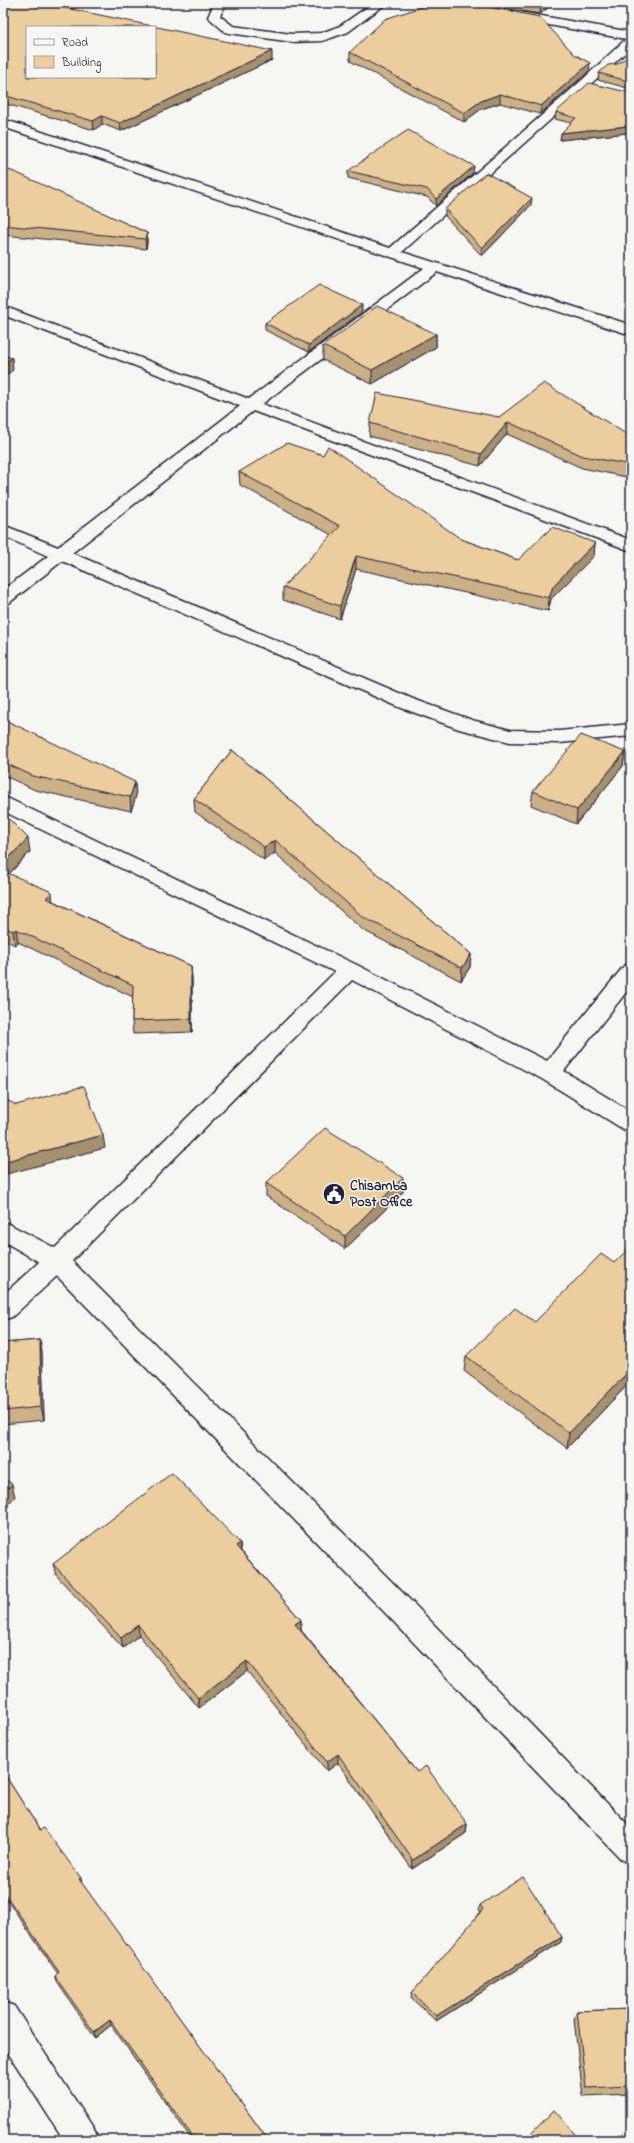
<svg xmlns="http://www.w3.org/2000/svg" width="634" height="2143" font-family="'Indie Flower',sans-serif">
<rect width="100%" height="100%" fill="#f6f6f2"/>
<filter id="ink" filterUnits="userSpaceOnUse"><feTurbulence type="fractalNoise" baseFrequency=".025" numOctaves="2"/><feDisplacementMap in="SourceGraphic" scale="8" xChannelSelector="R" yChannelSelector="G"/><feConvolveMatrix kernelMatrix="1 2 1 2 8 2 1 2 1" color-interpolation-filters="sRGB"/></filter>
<g filter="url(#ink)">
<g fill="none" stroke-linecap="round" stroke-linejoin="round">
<!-- minor casing -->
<g stroke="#22223b" stroke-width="3">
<g id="minor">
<polygon points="214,3 226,3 220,16 233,26 292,34 321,33 340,26 373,3 387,3 348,32 322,41 292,42 229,33 225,32 208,17"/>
<polygon points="514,11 631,32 631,48 402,252 631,325 631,335 437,272 262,404 631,540 631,551 253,411 72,553 413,699 472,720 510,730 559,731 631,724 631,736 559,743 510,742 459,729 399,707 62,561 9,603 3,604 3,590 48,556 3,536 3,525 58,547 240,406 3,315 3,306 249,399 424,268 3,127 3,119 390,248 582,80 626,39 510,18 508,15 510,12"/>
<polygon points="3,796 357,965 547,1061 624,966 631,963 631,986 564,1071 631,1112 631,1132 623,1129 542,1079 352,980 72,1261 412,1602 631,1828 631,1864 621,1859 392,1620 57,1276 12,1317 3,1320 3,1295 39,1262 3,1241 3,1221 55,1248 335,972 3,811"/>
<polygon points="3,2002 14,2006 94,2129 99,2140 64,2140 3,2045"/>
</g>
</g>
<!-- minor -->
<use href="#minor" fill="#f6f6f2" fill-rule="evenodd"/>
</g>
<!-- wall -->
<g fill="#cbb088" stroke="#22223b">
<polygon points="3,3 99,3 68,9 272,60 121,131 102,124 94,130 3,103"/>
<polygon points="470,3 554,3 540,14"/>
<polygon points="350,52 574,54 589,71 540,114 500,103 481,109 464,122 350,61"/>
<polygon points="631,60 631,89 598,80 599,73 617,64"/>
<polygon points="631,93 631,134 627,133 560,140 571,123 555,119 556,112"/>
<polygon points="3,168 147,233 147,243 146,249 3,235"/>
<polygon points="348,171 473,173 436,206 427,197 348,178"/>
<polygon points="531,205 482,256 445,216 445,209"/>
<polygon points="362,312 309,352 265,330 265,323"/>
<polygon points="436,334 436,347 372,384 323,360 323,346"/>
<polygon points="499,417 631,437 631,478 582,468 507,434 480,466 369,436 370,423"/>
<polygon points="239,472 461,539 518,560 595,543 594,556 551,599 548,611 356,569 340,619 283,600 283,587 332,535 240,485"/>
<polygon points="3,719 136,796 131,811 35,790 3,775"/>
<polygon points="232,750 471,954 470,967 461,981 363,930 275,853 264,860 195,812 194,799"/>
<polygon points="625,752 623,766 576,824 531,805 533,791"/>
<polygon points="3,813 30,852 9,874 53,901 191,966 192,979 192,1032 133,1034 132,1021 133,997 18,942 15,945 3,939"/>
<polygon points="403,1178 403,1192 345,1249 266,1196 266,1183"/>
<polygon points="631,1246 631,1381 567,1448 464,1371 466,1356 535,1322 614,1263"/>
<polygon points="40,1340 42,1353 44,1420 3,1424 3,1343"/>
<polygon points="240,1543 241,1551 301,1620 301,1630 417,1772 467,1824 466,1833 412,1869 338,1763 327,1771 247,1671 199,1708 139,1635 123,1648 56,1575 53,1564"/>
<polygon points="3,1772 40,1830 81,1878 82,1884 268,2140 192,2140 111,2025 95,2038 57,1982 55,1976 58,1974 3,1894"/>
<polygon points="480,1905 562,1937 561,1942 436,2021 411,1998 412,1993 481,1912 479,1910"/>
<polygon points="631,2009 631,2094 583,2096 574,2020 577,2011"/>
</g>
<!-- shaded-wall -->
<g fill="#a5906f" stroke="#22223b">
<polygon points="55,3 99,3 48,13 47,4"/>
<polygon points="545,3 554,3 540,14 541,6"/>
<polygon points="272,51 272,60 121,131 120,123"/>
<polygon points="590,63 589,71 540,114 541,106"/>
<polygon points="500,94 500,103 481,109 464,122 464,113 481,101"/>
<polygon points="102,116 102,124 94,130 93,121"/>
<polygon points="628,126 627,133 560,140 561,133"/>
<polygon points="474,166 473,173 436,206 436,199"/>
<polygon points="532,198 531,205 482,256 482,248"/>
<polygon points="147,233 147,243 146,249 145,239"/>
<polygon points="362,305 362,312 309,352 309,345"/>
<polygon points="436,334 436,347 372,384 372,370"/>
<polygon points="12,358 13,370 3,378 3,364"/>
<polygon points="508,422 507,434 480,466 481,454"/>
<polygon points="595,543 594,556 551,599 548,611 549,598 553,586"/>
<polygon points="356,556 356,569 340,619 340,606"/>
<polygon points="625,752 623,766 576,824 577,810"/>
<polygon points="135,782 136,796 131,811 130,797"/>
<polygon points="28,838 30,852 3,880 3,864"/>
<polygon points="275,840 275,853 264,860 264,847"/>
<polygon points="52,892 53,905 46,898"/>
<polygon points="16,929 18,942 15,945 13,931"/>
<polygon points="471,954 470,967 461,981 462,968"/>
<polygon points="191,966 192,979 192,1032 191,1019"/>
<polygon points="103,1135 105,1148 3,1175 3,1162"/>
<polygon points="403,1178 403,1192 345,1249 345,1236"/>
<polygon points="40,1340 42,1353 44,1420 41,1407"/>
<polygon points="631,1369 631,1381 567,1448 569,1433"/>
<polygon points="12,1484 15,1497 3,1509 3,1494"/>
<polygon points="240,1543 241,1553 236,1546"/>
<polygon points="301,1620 301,1630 296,1634 295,1624"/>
<polygon points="138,1625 139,1635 123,1648 121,1638"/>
<polygon points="247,1661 247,1671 199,1708 198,1698"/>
<polygon points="338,1754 338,1763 327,1771 327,1762"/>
<polygon points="467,1824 466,1833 412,1869 413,1860"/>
<polygon points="562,1937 561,1942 436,2021 436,2016"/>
<polygon points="110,2020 111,2025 95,2038 94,2032"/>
</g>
<!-- building -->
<g fill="#eccd9e" stroke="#22223b" fill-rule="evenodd">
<path d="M 3,3 L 55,3 L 47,4 L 272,51 L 120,123 L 102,116 L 93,121 L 3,95 ZM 27,27 L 155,27 L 155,77 L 27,77 Z"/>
<polygon points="433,3 468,3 540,17 574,54 590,63 541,106 500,94 481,101 464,113 350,52 385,19"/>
<polygon points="521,3 545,3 541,6"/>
<polygon points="626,58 631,60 631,82 599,73 608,65 617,64"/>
<polygon points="589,83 631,93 631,127 628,126 561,133 576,118 556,112"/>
<polygon points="408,130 474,166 436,199 427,189 348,171"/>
<polygon points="3,168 17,173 147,233 145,239 3,225"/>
<polygon points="486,173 532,198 482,248 445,209"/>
<polygon points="319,285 362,305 309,345 265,323"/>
<polygon points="377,306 436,334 372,370 323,346"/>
<polygon points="3,355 12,358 3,364"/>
<polygon points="544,383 631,437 631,465 583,456 508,422 481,454 370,423 377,393 499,417"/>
<polygon points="287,443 323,455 328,446 461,539 518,560 552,527 595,543 553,586 549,598 356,556 340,606 283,587 340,526 239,472"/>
<polygon points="3,719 135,782 130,797 33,776 3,762"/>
<polygon points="581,735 625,752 577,810 533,791"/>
<polygon points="232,750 471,954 462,968 363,917 275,840 264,847 194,799"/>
<polygon points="3,813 28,838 3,864"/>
<polygon points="3,871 52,892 46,898 191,966 191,1019 132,1021 133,985 16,929 13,931 3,927"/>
<polygon points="84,1086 103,1135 3,1162 3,1098 16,1105"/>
<polygon points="325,1128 403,1178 345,1236 266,1183"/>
<polygon points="631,1246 631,1369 569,1433 466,1356 515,1308 535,1322 601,1254 614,1263"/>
<polygon points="40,1340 41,1407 3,1411 3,1343"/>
<polygon points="172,1473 240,1543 236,1546 301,1620 295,1624 417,1772 426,1766 467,1824 413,1860 338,1754 327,1762 247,1661 198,1698 138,1625 121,1638 53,1564"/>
<polygon points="3,1478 12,1484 3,1494"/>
<polygon points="3,1772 40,1830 44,1828 81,1878 79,1879 268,2140 195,2140 110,2020 94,2032 55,1976 59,1972 3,1891"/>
<polygon points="523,1877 562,1937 436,2016 412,1993 483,1909 480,1905"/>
<polygon points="631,2009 631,2086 586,2088 577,2011"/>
<polygon points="554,2110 580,2140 525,2140"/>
</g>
</g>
<!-- icons -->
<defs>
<g id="civic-disc" transform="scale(1.15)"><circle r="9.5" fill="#22223b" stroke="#f6f6f2"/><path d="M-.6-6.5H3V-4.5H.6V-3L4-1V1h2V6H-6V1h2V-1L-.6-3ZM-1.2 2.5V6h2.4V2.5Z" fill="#fff"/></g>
</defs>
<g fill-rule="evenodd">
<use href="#civic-disc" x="334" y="1194"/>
</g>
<g text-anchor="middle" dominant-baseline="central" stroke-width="3" stroke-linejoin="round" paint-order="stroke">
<!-- poi labels -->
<g font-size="14" font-weight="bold" fill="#22223b" stroke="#f6f6f2" text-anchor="start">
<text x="350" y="1186">Chisamba<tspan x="350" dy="16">Post Office</tspan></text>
</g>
</g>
<!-- margin -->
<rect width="634" height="2143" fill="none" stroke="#f6f6f2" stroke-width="16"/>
<rect x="8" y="8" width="618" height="2127" fill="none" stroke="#22223b" stroke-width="1.5" filter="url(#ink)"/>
<!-- legend -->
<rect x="26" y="26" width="130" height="52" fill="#f6f6f2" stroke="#a1a1a9"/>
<rect x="34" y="39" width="20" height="6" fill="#f6f6f2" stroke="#a1a1a9"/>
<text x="62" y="46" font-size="12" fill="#22223b">Road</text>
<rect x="34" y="56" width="20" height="12" fill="#eccd9e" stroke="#a1a1a9"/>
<text x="62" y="66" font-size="12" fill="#22223b">Building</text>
</svg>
